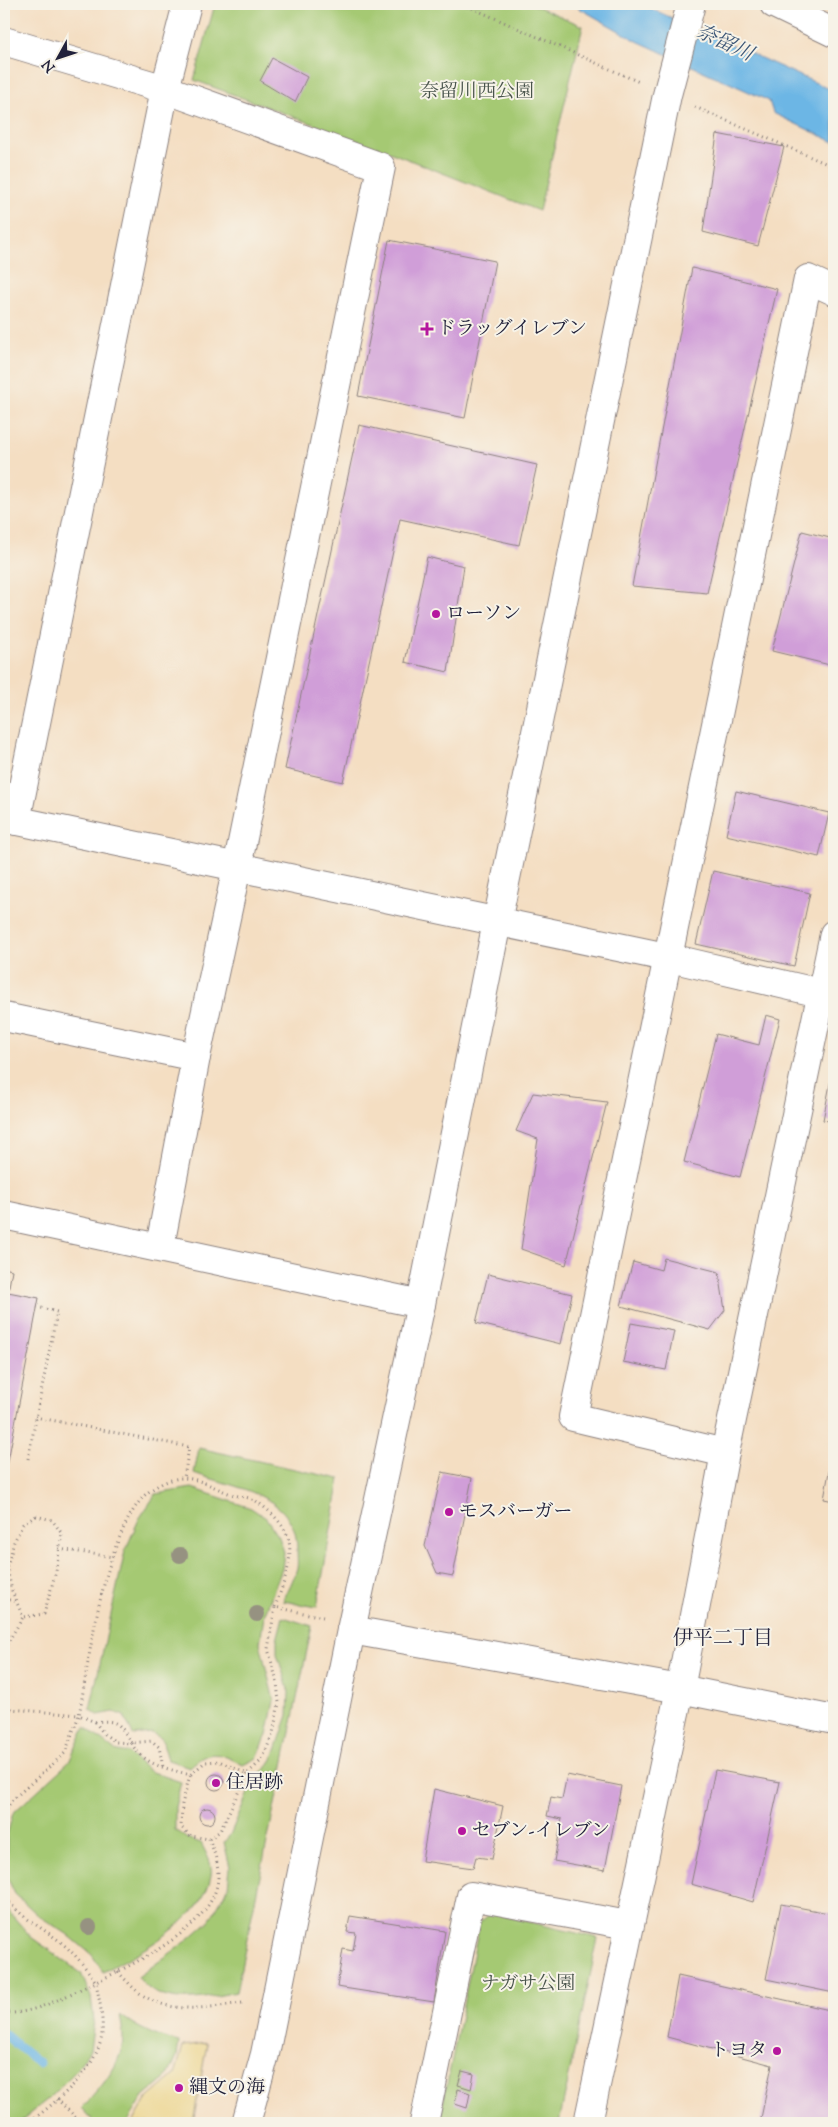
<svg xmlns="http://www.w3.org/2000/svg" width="838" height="2127" font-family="'Sorts Mill Goudy','Noto Serif JP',serif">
<rect width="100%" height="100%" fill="#f7f3e8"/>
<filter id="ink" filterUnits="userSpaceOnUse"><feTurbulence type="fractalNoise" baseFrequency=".02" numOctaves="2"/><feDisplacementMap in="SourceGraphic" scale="10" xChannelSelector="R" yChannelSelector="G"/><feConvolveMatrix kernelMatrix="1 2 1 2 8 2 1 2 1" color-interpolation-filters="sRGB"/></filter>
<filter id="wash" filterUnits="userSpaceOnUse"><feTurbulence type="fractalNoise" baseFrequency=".0096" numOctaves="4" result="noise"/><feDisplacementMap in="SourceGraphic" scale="20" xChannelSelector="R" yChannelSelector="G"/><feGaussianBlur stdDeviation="1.12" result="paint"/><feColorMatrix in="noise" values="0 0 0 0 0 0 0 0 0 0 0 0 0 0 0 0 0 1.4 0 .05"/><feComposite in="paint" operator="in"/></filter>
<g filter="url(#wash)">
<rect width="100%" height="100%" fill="#f4dec2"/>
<!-- green -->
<g fill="#a5c973" stroke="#647657">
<polygon points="215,4 532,4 583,26 539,211 397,155 194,80"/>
<path d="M 199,1448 L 340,1479 L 317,1607 L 283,1601 C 288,1590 294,1579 297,1568 C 298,1563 297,1555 297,1549 C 297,1494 234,1488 194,1473 Z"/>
<path d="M 192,1488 L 251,1508 L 266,1518 L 279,1537 L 284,1552 L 282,1569 L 264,1616 L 260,1643 L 274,1701 L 267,1735 L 257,1758 L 243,1765 C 220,1753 210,1748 190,1767 L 168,1760 L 162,1739 L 152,1733 L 133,1735 L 124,1716 L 114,1712 L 98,1715 L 90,1709 L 125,1551 L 139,1519 L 156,1494 Z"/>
<path d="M 283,1617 L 312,1626 L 236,1992 C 203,1999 160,2009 138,1977 L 184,1943 L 209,1921 L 228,1888 L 230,1867 L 224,1842 L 230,1835 L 254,1779 L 269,1765 L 275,1753 L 288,1715 L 289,1692 L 277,1654 L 277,1640 Z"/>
<path d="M 85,1727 L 114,1750 L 128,1753 L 149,1771 L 181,1782 L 175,1807 L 175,1830 L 186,1838 L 201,1843 C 206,1853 213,1864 211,1875 C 205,1920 138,1953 103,1972 L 92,1955 L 67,1934 L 39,1916 L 15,1894 L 6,1875 L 7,1835 L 13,1813 L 69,1762 Z"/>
<polygon points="4,1906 31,1937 81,1973 91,1997 94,2021 90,2050 74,2073 48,2099 18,2123 4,2123"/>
<polygon points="491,1913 598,1938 559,2123 439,2123 480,1922"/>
<path d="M 120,2015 C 139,2029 156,2037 179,2042 L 177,2056 L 168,2076 L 144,2096 L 127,2123 L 96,2123 L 82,2108 C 99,2089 122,2066 123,2038 C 123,2031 121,2022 120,2015 Z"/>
</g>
<!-- sand -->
<polygon fill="#eeda9e" stroke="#887e6c" points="207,2043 193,2123 133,2123 146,2100 175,2075 183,2046"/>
<!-- water -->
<polygon fill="#6cb6e5" stroke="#476c90" points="572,4 641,4 834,91 834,142 773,113 769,101 637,41"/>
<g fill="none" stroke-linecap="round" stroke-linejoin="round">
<!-- stream -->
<polyline stroke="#6cb6e5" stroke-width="9" points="4,2034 39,2063"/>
</g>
<g id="blocks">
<!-- building -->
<g fill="#d09ed8">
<polygon points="272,58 307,77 295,102 260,81"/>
<polygon points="717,134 784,147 758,246 703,232"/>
<polygon points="389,240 495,261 465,418 358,396"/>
<polygon points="692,268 777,289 707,593 632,586"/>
<polygon points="359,425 537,465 519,545 400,519 343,782 285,769"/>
<polygon points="802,531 834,539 834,666 772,651"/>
<polygon points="427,557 464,566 448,672 405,662"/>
<polygon points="736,791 829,813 819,857 726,835"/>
<polygon points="713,871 810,893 794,966 696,944"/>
<polygon points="766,1015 780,1019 740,1177 684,1162 716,1034 759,1045"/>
<polygon points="833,1069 834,1069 834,1122 823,1120"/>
<polygon points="533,1093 607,1102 566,1265 521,1249 538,1139 516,1131"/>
<polygon points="664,1258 719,1272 725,1310 710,1330 621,1306 633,1262 661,1270"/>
<polygon points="4,1268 12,1270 8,1292 39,1298 5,1477"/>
<polygon points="488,1274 572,1294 561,1344 476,1323"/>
<polygon points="631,1323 674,1331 666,1370 623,1362"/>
<polygon points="833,1450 834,1450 834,1501 824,1499"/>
<polygon points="442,1472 472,1478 453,1576 437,1573 425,1546"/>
<polygon points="715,1770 780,1782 753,1902 691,1884"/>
<circle cx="216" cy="1782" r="8"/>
<polygon points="567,1775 621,1786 605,1870 554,1861 562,1819 547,1816 551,1797 562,1799"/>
<polygon points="434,1789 503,1806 492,1859 476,1857 473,1868 422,1861"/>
<circle cx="207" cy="1816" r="8"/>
<polygon points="781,1904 834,1914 834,1993 766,1979"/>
<polygon points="350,1916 445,1931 434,2002 337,1987 343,1949 353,1951 356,1933 347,1932"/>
<polygon points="678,1976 834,2011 834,2113 832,2123 760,2123 772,2065 667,2037"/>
<polygon points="462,2071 474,2074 471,2089 458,2085"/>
<polygon points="458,2089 470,2093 467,2108 455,2104"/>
</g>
</g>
</g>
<g filter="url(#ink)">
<use href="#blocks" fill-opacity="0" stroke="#8b807e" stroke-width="1"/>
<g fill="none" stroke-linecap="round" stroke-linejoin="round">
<!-- minor casing -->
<g stroke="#8b807e" stroke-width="30">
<g id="minor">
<polyline points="774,4 834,33"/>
<polyline points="4,41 165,89 381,167 237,867 196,1057 160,1246"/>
<polyline points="4,818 666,957 820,993"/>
<polyline points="16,821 165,89 187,4"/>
<polyline points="4,1017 196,1057"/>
<polyline points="4,1215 421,1304"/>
<polyline points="725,1453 573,1417 808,279 834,291"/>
<polyline points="351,1630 680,1689 834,1720"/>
<polyline points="246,2123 265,2054 351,1630 421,1304 497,922 667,95 691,4"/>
<polyline points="424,2123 471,1896 628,1925"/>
<polyline points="588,2123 680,1689 725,1453 834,934"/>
</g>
</g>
<!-- path -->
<g stroke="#8b807e" stroke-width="3" stroke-dasharray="1 4" stroke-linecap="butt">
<polyline points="463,4 639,82"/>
<polyline points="695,107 834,167"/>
<polyline points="35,1417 189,1447 184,1478"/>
<polyline points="28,1459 57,1312 37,1307"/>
<polygon points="36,1516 52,1520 62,1534 56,1571 44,1614 23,1617 12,1591 7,1568 14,1542 23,1524"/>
<polyline points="59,1549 113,1557"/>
<polyline points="4,1599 15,1601"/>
<path d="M 275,1607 C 282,1586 293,1564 289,1541 C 286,1525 269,1510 256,1501 C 250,1497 241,1497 234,1495 C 218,1490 202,1479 184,1478 C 170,1478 154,1486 144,1496 C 103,1541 90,1655 79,1715 L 95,1722 L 104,1734 L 116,1742 L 131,1743 C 146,1767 165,1767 190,1775 L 205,1762 L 219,1761 L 247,1774 L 262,1760 L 273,1733 L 279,1703 L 277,1682 L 268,1649 L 275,1607 L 323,1617"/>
<polyline points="4,1649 23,1617"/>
<polyline points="4,1701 11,1709 79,1715 65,1753 11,1801 4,1815"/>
<path d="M 95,1722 C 118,1719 120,1724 131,1743 L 152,1741 L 159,1747 L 163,1767"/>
<polyline points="190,1775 182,1804 181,1827 191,1836 209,1839 220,1831 247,1774"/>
<path d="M 4,1894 C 17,1917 43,1927 63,1944 C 76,1955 86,1968 96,1982 C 134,1964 218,1925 218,1876 C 218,1862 214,1851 209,1839"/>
<path d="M 118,1972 C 126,1980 134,1990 144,1996 C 175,2015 209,2007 243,2003"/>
<path d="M 4,2013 C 35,2015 68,1994 96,1982 C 99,2000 105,2022 101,2040 C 92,2075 56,2101 29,2123"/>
<polyline points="57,2099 81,2123"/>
</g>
<!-- minor -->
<use href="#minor" stroke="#fff" stroke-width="28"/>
</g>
<!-- trees -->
<g fill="#969281">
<circle cx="180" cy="1555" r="8"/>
<circle cx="257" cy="1614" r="8"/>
<circle cx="89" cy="1927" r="8"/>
</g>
</g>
<!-- markers -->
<g fill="#b5179e" stroke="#f7f3e8" stroke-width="2">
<path d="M424.5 321.5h5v5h5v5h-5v5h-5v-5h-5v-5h5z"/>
<circle cx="436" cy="614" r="5"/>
<circle cx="449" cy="1512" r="5"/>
<circle cx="216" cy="1783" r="5"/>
<circle cx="462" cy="1831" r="5"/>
<circle cx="777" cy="2051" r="5"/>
<circle cx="179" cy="2088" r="5"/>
</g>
<g text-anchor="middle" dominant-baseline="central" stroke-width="4" stroke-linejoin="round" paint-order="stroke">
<!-- park labels -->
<g font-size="19" fill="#49544c" stroke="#f7f3e8">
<text x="477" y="92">奈留川西公園</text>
<text x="528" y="1984">ナガサ公園</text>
</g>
<!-- poi labels -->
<g font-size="19" fill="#22223b" stroke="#f7f3e8" text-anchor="start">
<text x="437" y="329">ドラッグイレブン</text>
<text x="446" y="614">ローソン</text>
<text x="459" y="1512">モスバーガー</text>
<text x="226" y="1783">住居跡</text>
<text x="472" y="1831">セブン-イレブン</text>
<text x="767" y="2051" text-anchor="end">トヨタ</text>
<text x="189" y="2088">縄文の海</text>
</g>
<!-- water labels -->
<g font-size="20" font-style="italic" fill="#3c5676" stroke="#f7f3e8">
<text transform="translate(724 44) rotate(25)">奈留川</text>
</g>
<!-- neighbourhood labels -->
<g font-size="20" fill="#22223b" stroke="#f7f3e8">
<text x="723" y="1639">伊平二丁目</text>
</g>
</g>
<!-- margin -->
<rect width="838" height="2127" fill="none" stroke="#f7f3e8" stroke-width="20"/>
<!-- north arrow -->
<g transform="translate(58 58) rotate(230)" stroke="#f7f3e8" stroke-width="4" paint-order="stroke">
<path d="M0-4L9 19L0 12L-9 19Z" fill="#22223b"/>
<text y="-8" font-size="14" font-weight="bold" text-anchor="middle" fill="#22223b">N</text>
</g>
</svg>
